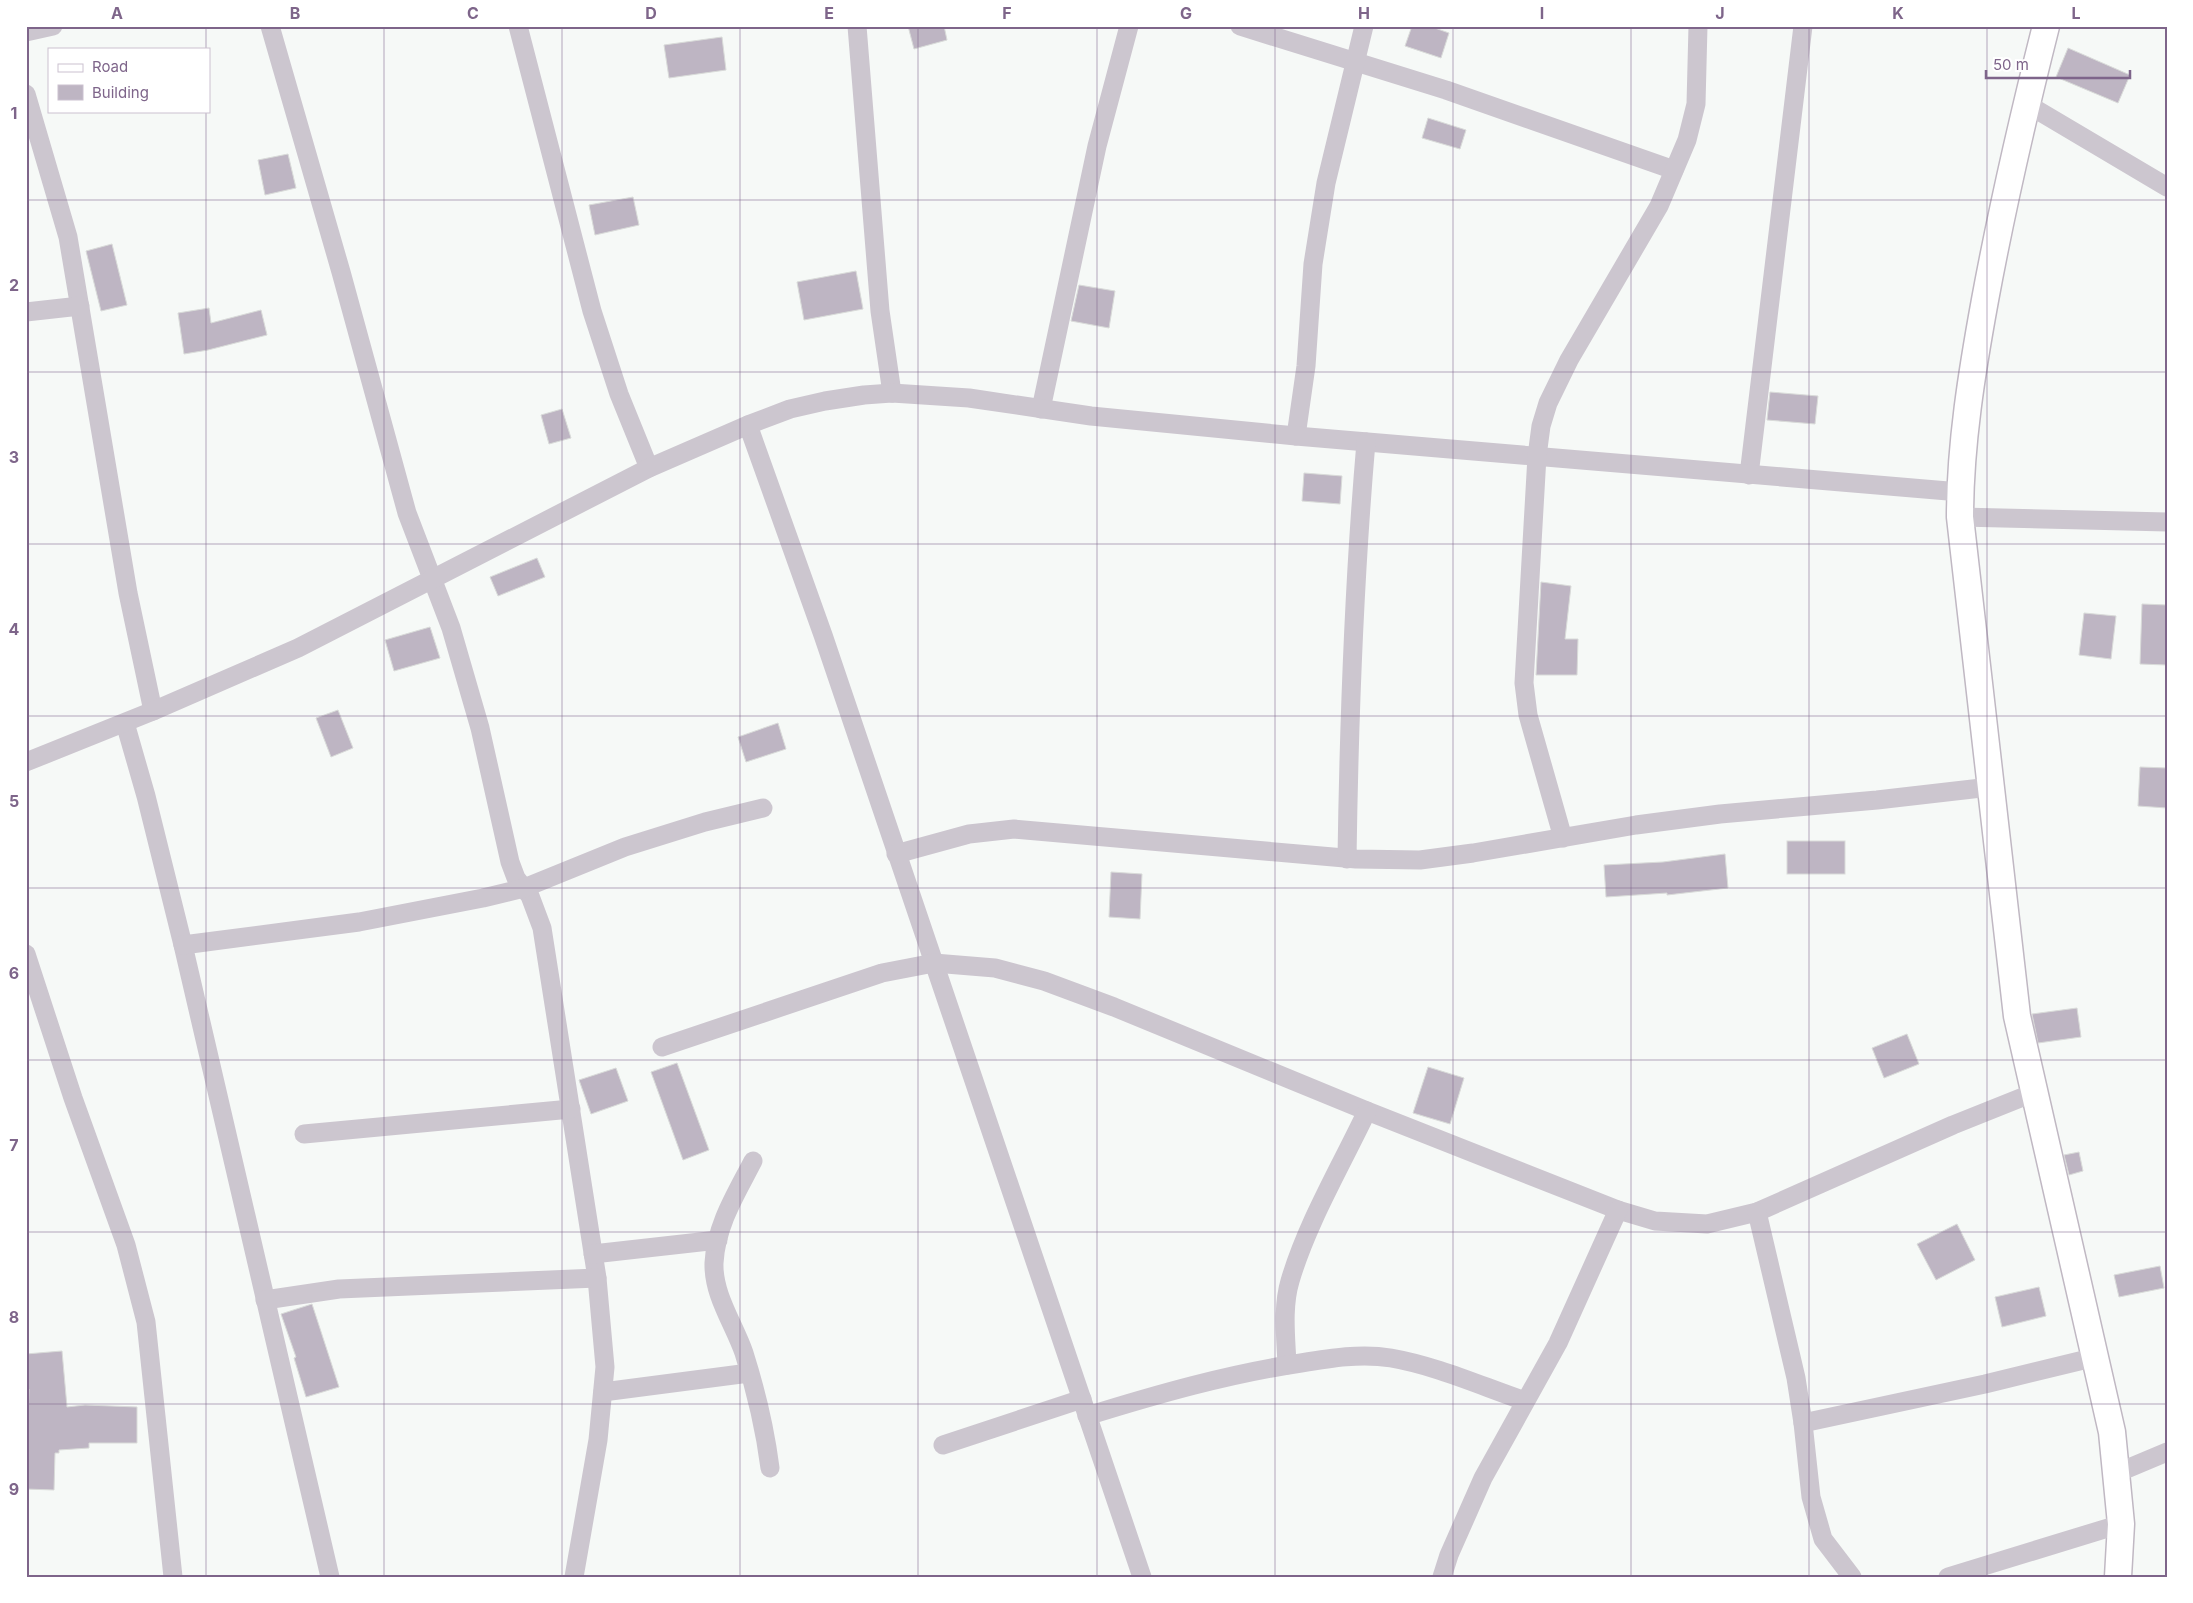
<svg xmlns="http://www.w3.org/2000/svg" width="2193" height="1603" font-family="Inter,sans-serif">
<rect width="100%" height="100%" fill="#f6f9f7"/>
<!-- building -->
<g fill="#beb5c3" stroke="#d9dbd9">
<polygon points="908,26 944,26 947,40 914,49"/>
<polygon points="1412,26 1429,26 1449,33 1441,58 1405,46"/>
<polygon points="722,37 726,70 669,78 664,45"/>
<polygon points="2068,48 2130,75 2118,103 2056,77"/>
<polygon points="1428,118 1466,130 1460,149 1422,138"/>
<polygon points="288,154 296,188 265,195 258,160"/>
<polygon points="633,197 639,225 595,235 589,205"/>
<polygon points="112,244 127,305 101,311 86,251"/>
<polygon points="856,271 863,309 804,320 797,282"/>
<polygon points="1079,285 1115,291 1109,328 1071,321"/>
<polygon points="209,308 211,323 261,310 267,335 208,350 184,354 178,313"/>
<polygon points="1770,392 1818,396 1815,424 1767,420"/>
<polygon points="562,409 571,438 549,444 541,415"/>
<polygon points="1304,473 1342,476 1340,504 1302,501"/>
<polygon points="537,558 545,577 498,596 490,577"/>
<polygon points="1541,582 1571,586 1565,639 1578,639 1577,675 1536,675"/>
<polygon points="2142,604 2167,605 2167,665 2140,664"/>
<polygon points="2084,613 2116,616 2111,659 2079,655"/>
<polygon points="430,627 440,658 394,671 385,640"/>
<polygon points="338,710 353,748 331,757 316,718"/>
<polygon points="778,723 786,749 746,762 738,737"/>
<polygon points="2140,767 2167,768 2167,808 2138,806"/>
<rect x="1787" y="841" width="58" height="33"/>
<polygon points="1725,854 1728,888 1667,895 1667,893 1606,897 1604,865 1663,862"/>
<polygon points="1111,872 1142,874 1140,919 1109,917"/>
<polygon points="2077,1008 2081,1037 2038,1043 2032,1014"/>
<polygon points="1907,1034 1919,1064 1884,1078 1872,1048"/>
<polygon points="677,1063 709,1150 683,1160 651,1072"/>
<polygon points="1428,1067 1464,1078 1450,1124 1413,1113"/>
<polygon points="616,1068 628,1101 591,1114 579,1080"/>
<polygon points="2079,1152 2083,1171 2069,1175 2064,1155"/>
<polygon points="1957,1224 1975,1260 1936,1280 1917,1244"/>
<polygon points="2160,1266 2164,1288 2119,1297 2114,1275"/>
<polygon points="2039,1287 2046,1316 2002,1327 1995,1297"/>
<polygon points="312,1304 339,1387 306,1397 294,1358 296,1357 281,1314"/>
<polygon points="62,1351 67,1407 85,1405 137,1407 137,1443 89,1443 89,1448 59,1450 59,1453 55,1453 54,1490 26,1489 29,1389 26,1389 26,1354"/>
</g>
<g fill="none" stroke-linecap="round" stroke-linejoin="round">
<!-- secondary casing -->
<g stroke="#c0b8c3" stroke-width="29">
<path id="secondary" d="M 2046,26 C 2023,117 2002,208 1985,300 C 1972,371 1960,445 1960,517 L 2017,1016 L 2112,1432 L 2121,1524 L 2118,1577"/>
</g>
<!-- street -->
<g stroke="#ccc6cf" stroke-width="19">
<polyline points="270,26 341,272 407,513 451,628 480,728 510,862 516,878 530,896 542,928 597,1278 605,1367 598,1440 574,1577"/>
<polyline points="518,26 592,311 619,394 649,468"/>
<polyline points="857,26 880,311 892,393"/>
<polyline points="1240,26 1446,90 1674,170"/>
<polyline points="26,32 53,26"/>
<polyline points="26,94 68,237 128,593 153,711"/>
<polyline points="2027,104 2167,187"/>
<polyline points="26,312 80,306"/>
<polyline points="1041,409 1097,146 1129,26"/>
<polyline points="748,425 823,635 1142,1577"/>
<polyline points="1296,436 1306,366 1313,264 1326,183 1364,26"/>
<polyline points="1749,475 1803,26"/>
<polyline points="1960,517 2167,522"/>
<polyline points="125,723 146,796 183,945 330,1577"/>
<polyline points="26,762 153,711 298,648 649,468 748,425 790,409 825,401 864,395 892,393 969,398 1091,416 1296,436 1960,492"/>
<polyline points="1563,838 1528,715 1524,683 1537,456 1541,426 1548,403 1569,360 1659,206 1687,140 1696,104 1698,26"/>
<polyline points="896,854 969,834 1014,829 1356,859 1420,860 1473,853 1636,825 1720,814 1877,800 1990,787"/>
<path d="M 1347,859 C 1349,719 1354,581 1366,442"/>
<polyline points="183,945 359,922 483,898 524,888 625,847 705,822 763,808"/>
<polyline points="26,954 73,1098 126,1245 146,1322 173,1577"/>
<polyline points="662,1047 882,973 934,963 995,968 1044,981 1114,1007 1367,1111 1618,1210 1655,1221 1707,1224 1757,1212 1953,1125 2033,1093"/>
<polyline points="304,1134 571,1109"/>
<path d="M 753,1161 C 736,1194 716,1225 714,1263 C 713,1295 734,1324 744,1353 C 756,1391 765,1429 770,1468"/>
<polyline points="1757,1212 1796,1378 1803,1423 1811,1497 1823,1539 1852,1577"/>
<polyline points="593,1254 718,1240"/>
<polyline points="265,1300 339,1289 597,1278"/>
<path d="M 1287,1365 C 1286,1338 1282,1308 1290,1281 C 1307,1223 1341,1166 1367,1111"/>
<polyline points="603,1392 749,1373"/>
<path d="M 1087,1416 C 1158,1394 1228,1374 1301,1363 C 1331,1358 1361,1353 1391,1358 C 1437,1366 1481,1386 1525,1401"/>
<polyline points="1803,1423 1985,1384 2096,1357"/>
<polyline points="943,1445 1082,1399"/>
<polyline points="2117,1473 2167,1452"/>
<polyline points="1442,1577 1449,1555 1483,1478 1558,1343 1618,1210"/>
<polyline points="1948,1577 2121,1524"/>
</g>
<!-- secondary -->
<use href="#secondary" stroke="#fff" stroke-width="26"/>
</g>
<!-- grid -->
<path fill="none" stroke="#7e658a" stroke-width="1" stroke-opacity="0.55" d="M 206,26 L 206,49M 384,26 L 384,1577M 562,26 L 562,1577M 740,26 L 740,1577M 918,26 L 918,1577M 1097,26 L 1097,1577M 1275,26 L 1275,1577M 1453,26 L 1453,1577M 1631,26 L 1631,1577M 1809,26 L 1809,1577M 1987,26 L 1987,1577M 206,111 L 206,1577M 26,200 L 2167,200M 26,372 L 2167,372M 26,544 L 2167,544M 26,716 L 2167,716M 26,888 L 2167,888M 26,1060 L 2167,1060M 26,1232 L 2167,1232M 26,1404 L 2167,1404"/>
<!-- border -->
<rect width="2193" height="1603" fill="none" stroke="#ffffff" stroke-width="55"/>
<!-- legend -->
<rect x="48" y="48" width="162" height="65" fill="#ffffff" stroke="#cbc1d0"/>
<rect x="58" y="64" width="25" height="8" fill="#ffffff" stroke="#cbc1d0"/>
<text x="92" y="72" font-size="15" fill="#7e658a">Road</text>
<rect x="58" y="85" width="25" height="15" fill="#beb5c3" stroke="#cbc1d0"/>
<text x="92" y="98" font-size="15" fill="#7e658a">Building</text>
<!-- scale -->
<path d="M1986 70v8h144v-8" fill="none" stroke="#7e658a" stroke-width="2.5"/>
<text x="1993" y="70" font-size="15" fill="#7e658a" stroke="#ffffff" stroke-width="4" paint-order="stroke">50 m</text>
<rect x="28" y="28" width="2138" height="1548" fill="none" stroke="#7e658a" stroke-width="2"/>
<g font-size="16" text-anchor="middle" font-weight="bold" fill="#7e658a">
<text x="117" y="19">A</text>
<text x="295" y="19">B</text>
<text x="473" y="19">C</text>
<text x="651" y="19">D</text>
<text x="829" y="19">E</text>
<text x="1007" y="19">F</text>
<text x="1186" y="19">G</text>
<text x="1364" y="19">H</text>
<text x="1542" y="19">I</text>
<text x="1720" y="19">J</text>
<text x="1898" y="19">K</text>
<text x="2076" y="19">L</text>
<text x="14" y="119">1</text>
<text x="14" y="291">2</text>
<text x="14" y="463">3</text>
<text x="14" y="635">4</text>
<text x="14" y="807">5</text>
<text x="14" y="979">6</text>
<text x="14" y="1151">7</text>
<text x="14" y="1323">8</text>
<text x="14" y="1495">9</text>
</g>
</svg>
